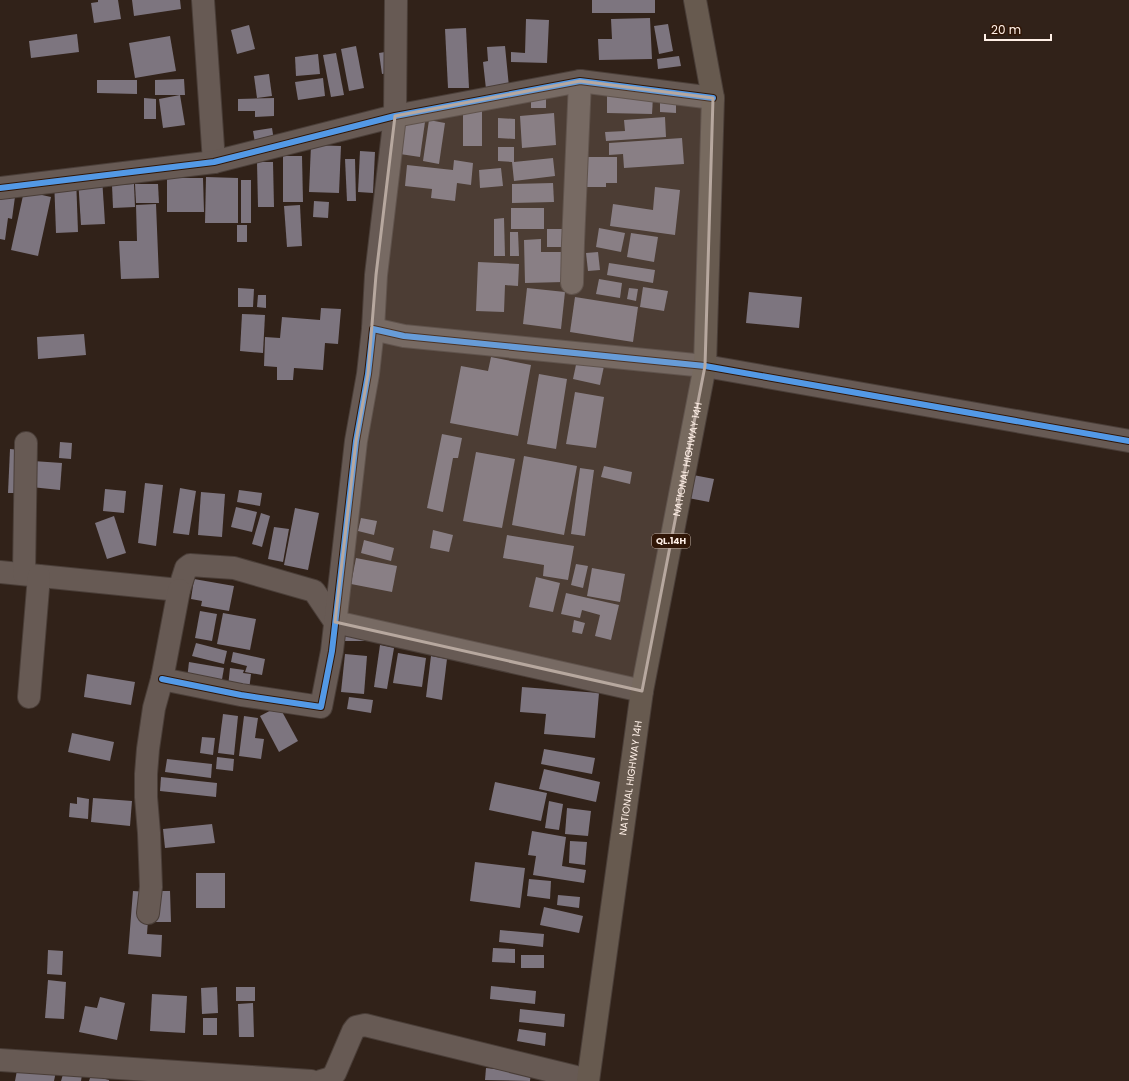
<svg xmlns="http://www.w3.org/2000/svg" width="1129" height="1081" font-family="Poppins,sans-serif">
<rect width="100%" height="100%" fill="#312219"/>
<!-- building -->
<g fill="#7d757f">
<polygon points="98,0 118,0 121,19 94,23 91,3 98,2"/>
<polygon points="132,0 180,0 181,9 134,16"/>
<rect x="592" y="0" width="63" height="13"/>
<polygon points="650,18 652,59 599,60 598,39 612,39 611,19"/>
<polygon points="526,19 549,20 547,63 511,62 511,52 525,53"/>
<polygon points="668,24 673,51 659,54 654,26"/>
<polygon points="249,25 255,49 237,54 231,30"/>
<polygon points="466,28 469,88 448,88 445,29"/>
<polygon points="77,34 79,52 31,58 29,41"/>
<polygon points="170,36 176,71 135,78 129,43"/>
<polygon points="356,46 364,88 349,91 341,49"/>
<polygon points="505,46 509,87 486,89 483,62 488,61 487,47"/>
<polygon points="403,49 406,70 382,74 379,53"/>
<polygon points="336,53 344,95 331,97 323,55"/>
<polygon points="318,54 320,74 296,76 295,57"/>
<polygon points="679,56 681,66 658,69 657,59"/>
<polygon points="269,74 272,96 257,98 254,76"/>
<polygon points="323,78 325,96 298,100 295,82"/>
<polygon points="184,79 185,95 155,95 155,80"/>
<polygon points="97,80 137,80 137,94 97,93"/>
<polygon points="180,95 185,125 163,128 159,99"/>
<polygon points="531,95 546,96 546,108 531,108"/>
<polygon points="607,95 653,97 652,114 607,113"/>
<polygon points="144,98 156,99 156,119 144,119"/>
<polygon points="274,98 274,116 255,117 255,111 238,111 238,99"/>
<polygon points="660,98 676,99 676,113 660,112"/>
<rect x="463" y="100" width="19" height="46"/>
<polygon points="554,113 556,145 522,148 520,116"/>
<polygon points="665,117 666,137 606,141 605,132 625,131 624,120"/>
<polygon points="498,118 515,119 515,139 498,138"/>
<polygon points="405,119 425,122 420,157 400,154"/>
<polygon points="429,120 445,123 439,164 423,161"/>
<polygon points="272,128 275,147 256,149 253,131"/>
<polygon points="682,138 684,164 624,168 623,154 609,155 609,143"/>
<polygon points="311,145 341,146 339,193 309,192"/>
<polygon points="498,147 514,147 514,162 553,158 555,176 514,181 512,162 498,161"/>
<polygon points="360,151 375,152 373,193 358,192"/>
<polygon points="283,156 302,156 303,202 283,202"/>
<polygon points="584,157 617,157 617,183 606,183 606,187 584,187"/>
<polygon points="345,159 355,159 356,201 347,201"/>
<polygon points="454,160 473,163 471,185 457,183 455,201 431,198 432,189 405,186 407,165 453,170"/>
<polygon points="257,162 273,162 274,207 258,207"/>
<polygon points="501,168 503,186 480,188 479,170"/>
<polygon points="76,177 78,232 56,233 54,178"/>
<polygon points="102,177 105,224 81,225 78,179"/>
<polygon points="206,177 238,178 238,223 205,223"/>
<polygon points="167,178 203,178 204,212 167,212"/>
<polygon points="0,180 17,182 12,219 8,218 5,240 0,239"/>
<rect x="241" y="180" width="10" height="43"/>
<polygon points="553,183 554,202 512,203 512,184"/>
<polygon points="134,184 135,207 113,208 112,185"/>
<polygon points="135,184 158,184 159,203 136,203"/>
<polygon points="655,187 680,190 675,235 610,226 613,204 653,210"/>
<polygon points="24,191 51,197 38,256 11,250"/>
<polygon points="314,201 329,202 328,218 313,217"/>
<polygon points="156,204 159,278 121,279 119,241 137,241 136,205"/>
<polygon points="300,205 302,246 287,247 284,206"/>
<rect x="511" y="208" width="33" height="21"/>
<polygon points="504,218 505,256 494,256 494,219"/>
<rect x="237" y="225" width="10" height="17"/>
<polygon points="599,228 625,233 621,252 596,247"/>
<rect x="547" y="229" width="16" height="18"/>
<polygon points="510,232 518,232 519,256 510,256"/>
<polygon points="631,233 658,237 654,262 627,257"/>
<polygon points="541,239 541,252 563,252 564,282 525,283 524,240"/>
<polygon points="598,252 600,270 588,271 586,253"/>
<polygon points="478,262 519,264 518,286 505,285 504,312 476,311"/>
<polygon points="609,263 655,270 653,283 607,275"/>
<polygon points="599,279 622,283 620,298 596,294"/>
<polygon points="643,287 668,291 664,311 640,307"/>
<polygon points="238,288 254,289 253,307 238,307"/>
<polygon points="527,288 565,292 561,329 523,324"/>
<polygon points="629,288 638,289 636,301 627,299"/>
<polygon points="749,292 802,297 799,328 746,323"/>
<polygon points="258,295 266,295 266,308 257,307"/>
<polygon points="575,297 638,307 633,342 570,332"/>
<polygon points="321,308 341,309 338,344 325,343 323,370 294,368 293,380 277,380 277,367 264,366 265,337 280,338 282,317 320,320"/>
<polygon points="242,314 265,315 263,353 240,351"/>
<polygon points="84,334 86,355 38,359 37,337"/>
<polygon points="491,357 531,365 518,436 450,423 461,366 488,371"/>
<polygon points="577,360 604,366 600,385 573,379"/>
<polygon points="539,374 567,379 556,449 527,444"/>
<polygon points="575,392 604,397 596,448 566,444"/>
<polygon points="442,434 462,438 458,458 453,458 443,512 427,508"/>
<polygon points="60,442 72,443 71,459 59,458"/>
<polygon points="10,449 20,450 18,493 8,493"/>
<polygon points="476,452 515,459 502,528 463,521"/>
<polygon points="524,456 577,466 564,535 512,525"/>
<polygon points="33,461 62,463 60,490 31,487"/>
<polygon points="604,466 632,472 630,484 601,477"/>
<polygon points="580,468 594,470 585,536 571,534"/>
<polygon points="688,474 714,479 709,502 683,497"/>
<polygon points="145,483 163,485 156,546 138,543"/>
<polygon points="180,488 196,491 189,535 173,533"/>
<polygon points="105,489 126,491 124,513 103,511"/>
<polygon points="239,490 262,493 260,506 237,502"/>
<polygon points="201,492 225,494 222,537 198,535"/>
<polygon points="236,507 257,512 252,532 231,527"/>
<polygon points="295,508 319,513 308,570 284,565"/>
<polygon points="261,513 270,516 262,547 252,544"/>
<polygon points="114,516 126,553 107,559 95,523"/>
<polygon points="361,518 377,521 374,535 358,531"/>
<polygon points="274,527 289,529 283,562 268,559"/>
<polygon points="433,530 453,535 449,552 430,548"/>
<polygon points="507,535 574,546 568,580 543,576 544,565 503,558"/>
<polygon points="364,540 394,548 391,561 361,553"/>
<polygon points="356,558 397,566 392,592 351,584"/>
<polygon points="576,564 588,566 583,588 571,585"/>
<polygon points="592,568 625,574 620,602 587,596"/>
<polygon points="536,577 560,583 553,612 529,607"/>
<polygon points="194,579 234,586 229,611 201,606 202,601 191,599"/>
<polygon points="566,593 619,605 611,640 595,636 600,615 582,610 580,618 561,614"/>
<polygon points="200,611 217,614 212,641 195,638"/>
<polygon points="223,613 256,619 250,650 217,644"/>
<polygon points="574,620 585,623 582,634 572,632"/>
<polygon points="341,626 364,626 365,641 341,641"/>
<polygon points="196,643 227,651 224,664 192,656"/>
<polygon points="380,645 394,648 387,689 374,687"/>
<polygon points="233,652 265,659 262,675 245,672 247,666 231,662"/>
<polygon points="398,653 426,658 422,687 393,683"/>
<polygon points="345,654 367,656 364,694 341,692"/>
<polygon points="431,656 447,659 442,700 426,697"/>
<polygon points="189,662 224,668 221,685 187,679"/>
<polygon points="230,668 244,670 243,673 251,674 249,690 228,687"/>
<polygon points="87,674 135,682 131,705 84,697"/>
<polygon points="522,687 599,693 595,738 544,734 546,714 520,712"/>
<polygon points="349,697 373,700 371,713 347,709"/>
<polygon points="279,706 298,741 279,752 260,716"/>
<polygon points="223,714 238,716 234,755 218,753"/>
<polygon points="244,716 258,718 255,738 264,739 261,759 239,756"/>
<polygon points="72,733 114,742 110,761 68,752"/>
<polygon points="202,737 215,738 213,755 200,753"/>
<polygon points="544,749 595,758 592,774 541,764"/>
<polygon points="217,757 234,759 233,771 216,769"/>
<polygon points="167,759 212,764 211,778 165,772"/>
<polygon points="544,769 600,782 596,802 539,789"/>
<polygon points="161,777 217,783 216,797 160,791"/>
<polygon points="495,782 547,793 541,821 489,810"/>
<polygon points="77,797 89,799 88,819 69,817 70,803 77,804"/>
<polygon points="93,798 132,801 130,826 91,822"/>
<polygon points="549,801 563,804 559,830 545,828"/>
<polygon points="567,808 591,811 588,836 565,834"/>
<polygon points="212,824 215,843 165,848 163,829"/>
<polygon points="532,831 566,837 562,866 586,870 584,883 533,875 536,856 528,855"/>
<polygon points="570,841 587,842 585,865 569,863"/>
<polygon points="475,862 525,868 520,908 470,901"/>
<rect x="196" y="873" width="29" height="35"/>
<polygon points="529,879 551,881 550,899 527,896"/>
<polygon points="133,891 150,892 147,934 162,935 161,957 128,954"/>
<polygon points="155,891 170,891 171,922 156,922"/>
<polygon points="558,895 580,897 579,908 557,905"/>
<polygon points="544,907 583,916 579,933 540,925"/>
<polygon points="500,930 544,934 543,947 499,942"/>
<polygon points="493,948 515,949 515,963 492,962"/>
<polygon points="48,950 63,951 62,975 47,974"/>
<rect x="521" y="955" width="23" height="13"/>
<polygon points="48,980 66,982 64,1019 45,1018"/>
<polygon points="491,986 536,991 535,1004 490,999"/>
<polygon points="217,987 218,1013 202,1014 201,988"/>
<rect x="236" y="987" width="19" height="14"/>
<polygon points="152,994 187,996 185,1033 150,1031"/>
<polygon points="100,997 125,1003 117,1040 79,1032 85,1006 97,1008"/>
<polygon points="253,1003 254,1037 239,1037 238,1004"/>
<polygon points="520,1009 565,1014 564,1027 519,1022"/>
<rect x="203" y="1018" width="14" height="17"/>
<polygon points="519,1029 546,1033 545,1046 517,1041"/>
<polygon points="19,1060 57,1066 54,1081 15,1081"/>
<polygon points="486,1068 531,1073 530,1081 485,1080"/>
<polygon points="64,1071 82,1075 81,1081 61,1081"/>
<polygon points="91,1075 109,1080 109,1081 89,1081"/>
</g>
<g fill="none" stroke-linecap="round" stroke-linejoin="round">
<!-- street casing -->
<g stroke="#4a3e38" stroke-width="24">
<g id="street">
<polyline points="203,0 214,162"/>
<polyline points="0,188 214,162 395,116 580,81 713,98"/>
<polyline points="572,283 573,243 580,81"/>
<polyline points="373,329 376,275 395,116 396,0"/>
<polyline points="0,572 179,590 186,568 190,565 234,568 314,591 335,622 642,691"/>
<polyline points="24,574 26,443"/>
<polyline points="162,679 241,695 321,707 332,651 356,441 368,374 373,329 404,336 705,366 1129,441"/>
<polyline points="29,697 39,576"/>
<polyline points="148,913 151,887 149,833 146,797 146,774 148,749 154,708 162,679 179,590"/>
<polyline points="0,1060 311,1081"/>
<polyline points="321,1081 331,1078 335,1073 353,1031 356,1027 365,1025 588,1080"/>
</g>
</g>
<!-- primary casing -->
<g stroke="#4a3e38" stroke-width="24">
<g id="primary">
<path id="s1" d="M 588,1081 L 642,691 L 705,366 L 713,98 L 695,0"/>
</g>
</g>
<!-- street -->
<use href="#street" stroke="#675a54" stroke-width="22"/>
<!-- primary -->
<use href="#primary" stroke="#675a4f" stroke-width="22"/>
<!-- cycleway casing -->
<g stroke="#301606" stroke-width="8">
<g id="cycleway">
<polyline points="0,188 214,162 395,116 580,81 713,98"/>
<polyline points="162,679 241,695 321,707 332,651 356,441 368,374 373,329 404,336 705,366 1129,441"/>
</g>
</g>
<!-- cycleway -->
<use href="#cycleway" stroke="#5399e6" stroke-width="6"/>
</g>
<!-- marked area -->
<path fill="#b7a89f" fill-opacity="0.2" stroke="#b7a89f" stroke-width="3" stroke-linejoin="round" d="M 580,81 L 713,98 L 705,366 L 642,691 L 335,622 L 356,441 L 368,374 L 376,275 L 395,116 Z"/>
<g text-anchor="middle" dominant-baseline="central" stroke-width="4" stroke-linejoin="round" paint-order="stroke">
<!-- shield labels -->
<rect fill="#301606" stroke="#c1afa4" stroke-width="1" x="652" y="534" width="38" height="14" rx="3"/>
<g font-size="9" font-weight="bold" fill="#fff0e7">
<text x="671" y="541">QL.14H</text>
</g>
<!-- street labels -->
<g font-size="10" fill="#fff0e7" stroke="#301606">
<text stroke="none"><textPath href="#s1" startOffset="630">NATIONAL HIGHWAY 14H</textPath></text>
<text stroke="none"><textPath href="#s1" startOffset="306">NATIONAL HIGHWAY 14H</textPath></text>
</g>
</g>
<!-- scale -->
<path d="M985 34v6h66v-6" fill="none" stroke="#fff0e7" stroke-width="2"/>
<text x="991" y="34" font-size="12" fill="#fff0e7" stroke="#301606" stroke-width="3" paint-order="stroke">20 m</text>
</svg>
